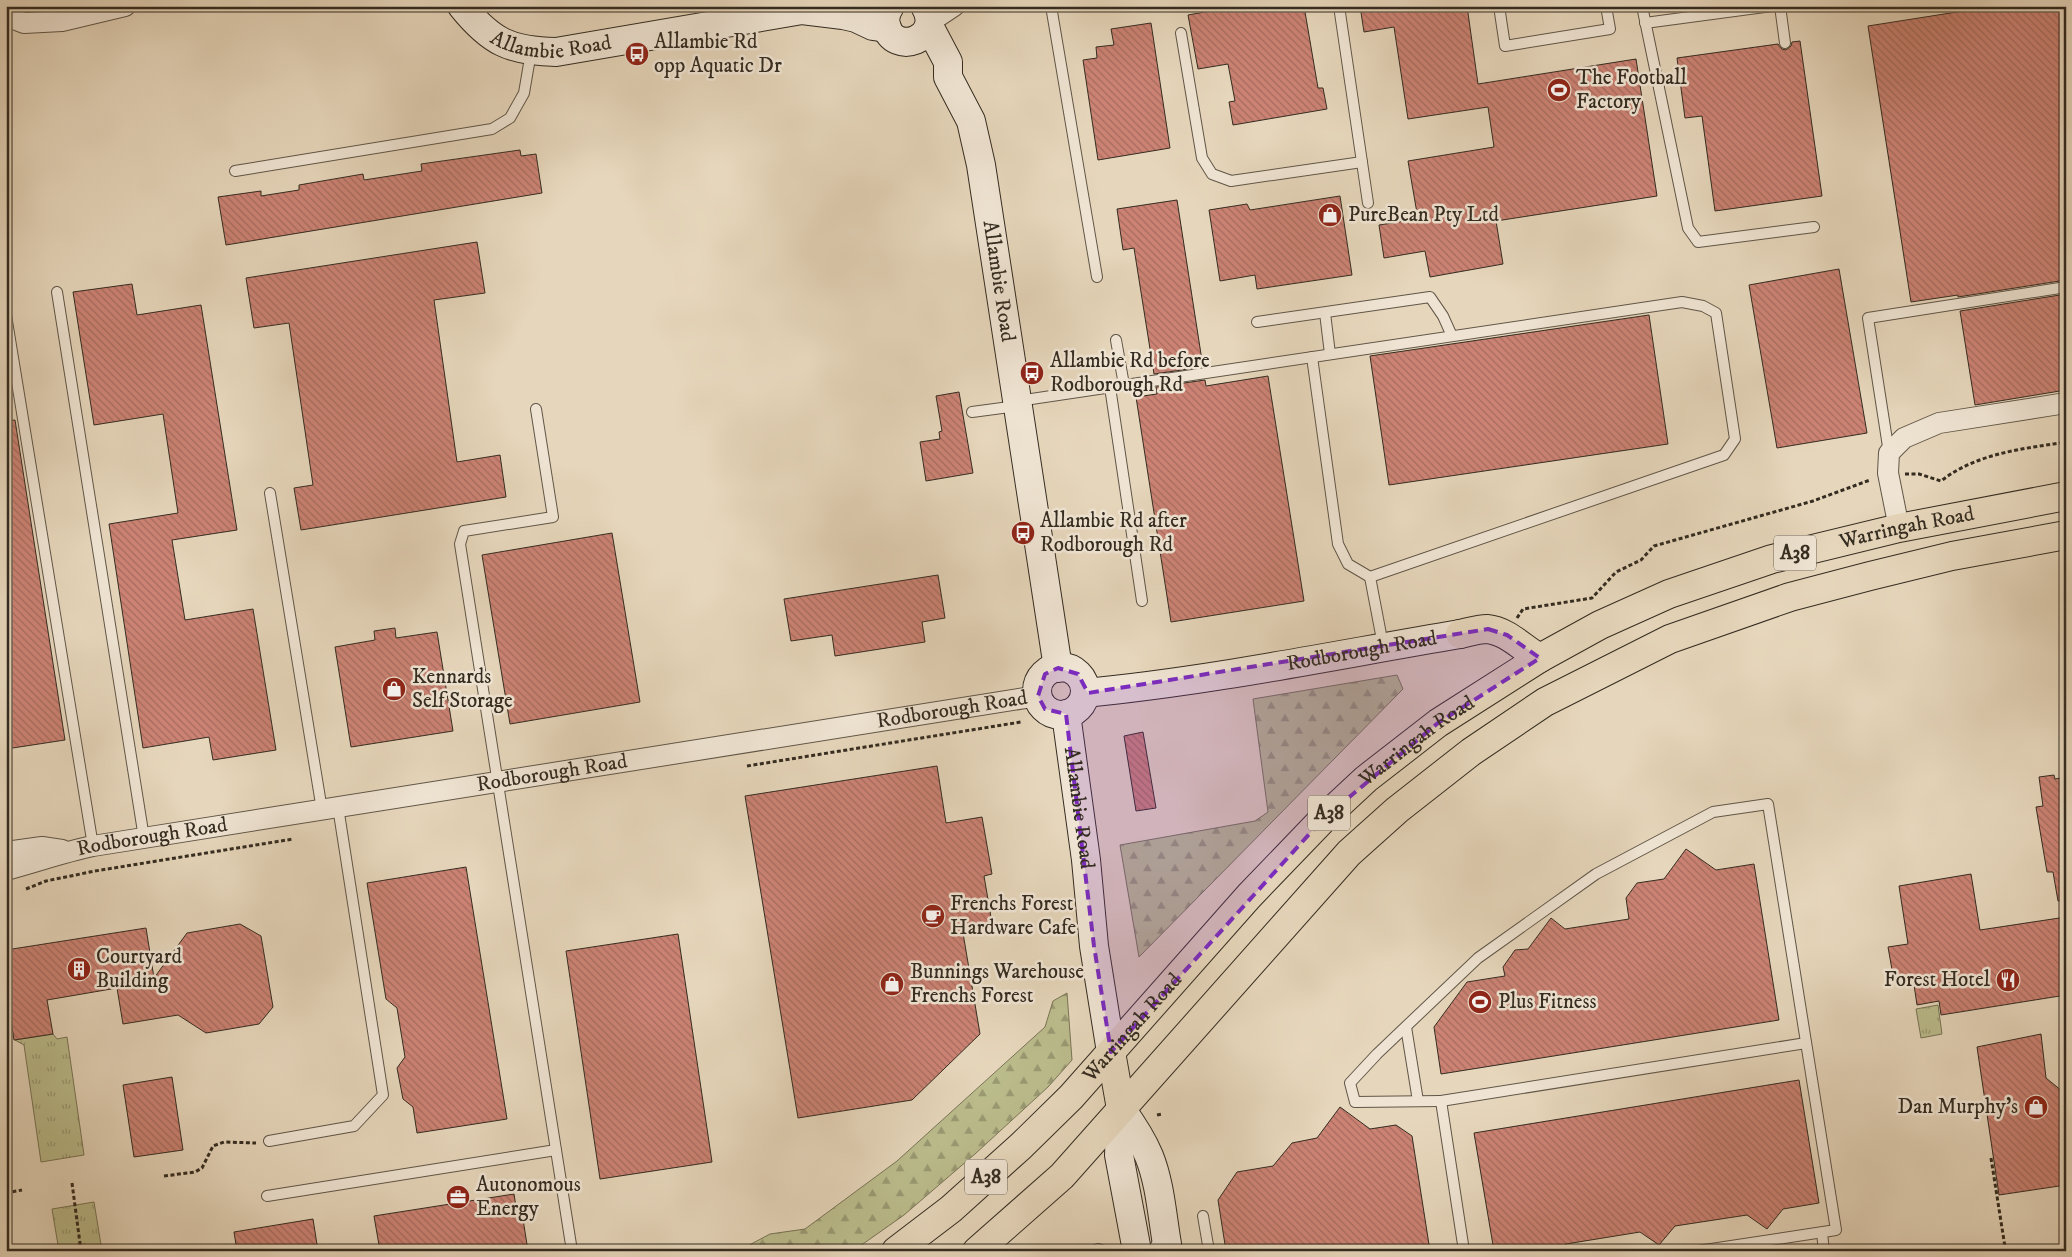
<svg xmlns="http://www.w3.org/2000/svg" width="2072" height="1257" font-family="'IM FELL DW Pica',serif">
<defs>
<pattern id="grass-tufts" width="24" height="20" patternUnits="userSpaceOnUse" patternTransform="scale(1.25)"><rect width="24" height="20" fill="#bbbc8c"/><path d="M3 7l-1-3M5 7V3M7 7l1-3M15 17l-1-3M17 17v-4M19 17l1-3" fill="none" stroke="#999972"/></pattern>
<pattern id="forest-firs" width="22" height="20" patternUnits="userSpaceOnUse" patternTransform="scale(1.25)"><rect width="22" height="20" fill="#bbbc8c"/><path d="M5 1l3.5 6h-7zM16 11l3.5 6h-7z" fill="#999972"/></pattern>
<pattern id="building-back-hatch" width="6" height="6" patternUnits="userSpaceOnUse" patternTransform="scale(1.25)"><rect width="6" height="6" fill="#cc8374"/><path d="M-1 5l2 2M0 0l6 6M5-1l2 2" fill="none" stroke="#a66b5f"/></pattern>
</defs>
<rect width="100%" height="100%" fill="#e6d6bb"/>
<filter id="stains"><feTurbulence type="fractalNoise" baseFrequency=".004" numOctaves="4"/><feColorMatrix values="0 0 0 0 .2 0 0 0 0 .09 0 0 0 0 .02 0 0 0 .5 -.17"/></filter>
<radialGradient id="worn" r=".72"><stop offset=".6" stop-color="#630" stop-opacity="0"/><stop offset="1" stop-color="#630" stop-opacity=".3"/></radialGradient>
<!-- grass -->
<g fill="url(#grass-tufts)" stroke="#787456">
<polygon points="1938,1005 1942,1034 1921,1038 1916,1009"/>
<polygon points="53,1034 57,1039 67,1037 84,1155 41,1162 24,1045 15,1040"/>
<polygon points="94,1202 102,1251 59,1251 52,1209"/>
</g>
<!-- forest -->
<g fill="url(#forest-firs)" stroke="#787456">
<polygon points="1397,675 1403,689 1139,957 1120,845 1255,821 1268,812 1253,699"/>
<polygon points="1067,993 1072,1060 1048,1087 975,1154 904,1215 853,1251 738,1251 770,1234 805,1229 897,1161 1045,1027 1053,1001"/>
</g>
<!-- building -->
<g fill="url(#building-back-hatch)" stroke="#342c21">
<polygon points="1238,6 1264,6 1264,9 1280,6 1304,6 1318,88 1323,88 1327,109 1233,125 1229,102 1235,101 1228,64 1198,69 1188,15"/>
<polygon points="1360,6 1467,6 1478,84 1636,59 1657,196 1496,221 1503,264 1430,277 1425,251 1384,258 1379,225 1418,219 1408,161 1494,147 1488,107 1408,119 1394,27 1364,32"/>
<polygon points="1995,6 2066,6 2066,280 1958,297 1958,295 1911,302 1868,26"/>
<polygon points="1151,23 1170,148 1098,160 1083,60 1097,58 1096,47 1114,45 1111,29"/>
<polygon points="1800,41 1822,196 1715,211 1702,116 1685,118 1677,58 1778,44 1782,49 1786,50 1791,46 1792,42"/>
<polygon points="520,150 521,156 536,154 542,193 226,245 218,197 261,191 261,196 299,190 299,185 363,174 364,180 422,171 421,164"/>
<polygon points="1340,196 1352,275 1257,289 1255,275 1220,281 1209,210 1247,204 1250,210"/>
<polygon points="1177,200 1203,367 1154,374 1134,248 1123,250 1117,209"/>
<polygon points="477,242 485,293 434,300 457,462 500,455 506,497 301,530 294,488 313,485 289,323 254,328 246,278"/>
<polygon points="1839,269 1867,433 1777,448 1749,285"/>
<polygon points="132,284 137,315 201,305 237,530 172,540 185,620 253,609 276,750 213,760 209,737 143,748 109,524 178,513 163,414 94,425 73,292"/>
<polygon points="2066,294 2066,390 1975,405 1960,311"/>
<polygon points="1649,315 1668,444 1389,485 1370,356"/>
<polygon points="1268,376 1304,601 1171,622 1136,397 1157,394 1156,387 1205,380 1206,386"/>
<polygon points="959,392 973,473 926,481 920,442 940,439 939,432 942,431 936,396"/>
<polygon points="15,420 65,740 6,749 6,421"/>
<polygon points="612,533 640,702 510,724 482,555"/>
<polygon points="938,575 945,618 922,622 925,642 835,656 832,635 791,641 784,599"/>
<polygon points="395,628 396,638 437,632 453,731 351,747 335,647 375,640 374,631"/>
<polygon points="1143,732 1156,808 1136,811 1124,736"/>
<polygon points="937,766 946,823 982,817 992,874 984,876 992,923 962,927 980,1034 912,1100 798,1118 745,796"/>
<polygon points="2054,775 2055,779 2066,777 2066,900 2058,901 2053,872 2047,872 2036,807 2043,806 2039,777"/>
<polygon points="1686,849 1716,870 1754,864 1779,1020 1441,1074 1434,1027 1467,982 1505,976 1503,967 1515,950 1528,949 1551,918 1565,929 1629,919 1626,898 1637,883 1664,879"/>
<polygon points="466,867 507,1119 417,1133 413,1107 403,1099 397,1068 405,1057 397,1008 386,999 367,883"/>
<polygon points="1971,874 1980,930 2066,917 2066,995 1941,1015 1939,1001 1917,1005 1913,978 1894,981 1888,947 1908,944 1899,886"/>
<polygon points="240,924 261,936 273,1007 259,1024 206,1033 178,1015 123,1024 117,988 47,1000 53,1034 14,1040 6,988 6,950 146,928 154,978 187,933"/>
<polygon points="678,934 712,1162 600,1179 566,951"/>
<polygon points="2041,1034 2046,1078 2062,1091 2066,1113 2066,1185 1999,1195 1977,1047"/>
<polygon points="172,1077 183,1150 134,1157 123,1085"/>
<polygon points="1799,1080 1819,1203 1783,1209 1767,1229 1747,1215 1675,1226 1659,1245 1640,1232 1566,1244 1560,1251 1535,1251 1533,1249 1494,1251 1474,1133"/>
<polygon points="1340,1107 1370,1129 1396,1125 1412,1136 1430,1251 1226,1251 1218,1200 1237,1172 1273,1166 1292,1143 1317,1138"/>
<polygon points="514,1194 518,1220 523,1219 528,1251 380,1251 374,1216"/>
<polygon points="313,1219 318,1251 237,1251 234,1232"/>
</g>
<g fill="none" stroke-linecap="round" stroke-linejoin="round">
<!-- service casing -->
<g stroke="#605648" stroke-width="12">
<g id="service">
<polyline points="1051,6 1097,277"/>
<polyline points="1339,6 1368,203"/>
<polyline points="1499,6 1505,46 1610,29 1606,6"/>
<polyline points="1642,6 1688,228 1698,242 1814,227"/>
<polyline points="1780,6 1785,43"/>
<polyline points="1645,23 1772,6"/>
<polyline points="1181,33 1202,158 1212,174 1231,181 1362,162"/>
<polyline points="235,171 492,129 510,118 524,93 531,52"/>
<polyline points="57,292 144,838"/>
<polyline points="1325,313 1330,354"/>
<polyline points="6,315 93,846"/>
<polyline points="1257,322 1430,297 1443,316 1452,336"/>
<polyline points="1116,340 1124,385"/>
<polyline points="1312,357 1338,544 1348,564 1370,577"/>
<polyline points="1110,387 1142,601"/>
<polyline points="1018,401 1682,302 1703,306 1716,313 1735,439 1724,455 1370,577 1383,645"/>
<polyline points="536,409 553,517 464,531 460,544 572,1251"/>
<polyline points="972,412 1017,406"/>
<polyline points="1889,453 1868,318 2066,287"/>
<polyline points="270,493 322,810"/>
<polyline points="1406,1027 1418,1101"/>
<polyline points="1441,1101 1355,1102 1350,1083 1377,1054 1478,958 1596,874 1713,812 1768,804 1836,1230 1698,1251"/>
<polyline points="269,1141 354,1126 383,1095 338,807"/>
<polyline points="267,1196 556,1150"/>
<polyline points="1203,1216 1209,1251"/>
<polyline points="1822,1233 1824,1251"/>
<polyline points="1093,1251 1098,1249 1104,1251"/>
<polyline points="1464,1251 1441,1101 1806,1043"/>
</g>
</g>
<!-- minor casing -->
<g stroke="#605648" stroke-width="22">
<g id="minor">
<polyline points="6,16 24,23 62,21 125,6"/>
<polyline points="930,22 954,6"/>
<polyline points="1899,528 1888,473 1889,453 1904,438 1939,423 2066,403"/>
<polyline points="6,852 42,847 62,850"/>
<path id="s1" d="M 6,870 C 36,862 64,852 93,846 L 1038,696"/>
</g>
</g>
<!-- secondary casing -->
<g stroke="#342c21" stroke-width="30">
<g id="secondary">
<path id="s2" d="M 462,6 C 491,42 510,51 556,52 L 802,10 L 843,15 L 856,18 L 873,26 L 887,28"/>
<path d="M 890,6 C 886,12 884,18 886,25 C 893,57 945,39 925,6"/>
<path id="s3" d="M 929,26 L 948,62 L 948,77 L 971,121 L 981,165 L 1058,668"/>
<circle cx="1061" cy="691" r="24"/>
<path id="s4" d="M 1085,693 C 1211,681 1335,655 1460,634"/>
<path id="s5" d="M 1066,714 L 1086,860 L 1094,946 L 1111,1052"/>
<path d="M 1121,1109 C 1132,1124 1142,1139 1149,1156 C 1160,1183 1162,1215 1167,1244 L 1163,1251"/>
<polyline points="1121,1109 1119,1155 1137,1251"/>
</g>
</g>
<!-- trunk casing -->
<g stroke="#342c21" stroke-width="30">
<g id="trunk">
<path d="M 1460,634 C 1469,632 1478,629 1487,629 C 1508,631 1523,649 1540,658"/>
<polyline points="1111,1052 1121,1109"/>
<path id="s6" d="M 896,1251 L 951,1209 L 1021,1146 L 1071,1097 L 1249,896 L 1323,819 L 1366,779 L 1438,723 L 1540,658 L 1600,625 L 1669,594 L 1772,559 L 1899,528 L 2066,496"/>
<polyline points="977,1251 1062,1176 1349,853 1397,810 1471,752 1545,702 1670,639 1790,597 1870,576 1952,556 2066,535"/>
</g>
</g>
<!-- path -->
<g stroke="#342c21" stroke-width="3" stroke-dasharray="4 2.5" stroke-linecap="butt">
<path d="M 1905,474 L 1919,474 L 1941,481 C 1977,453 2022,449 2066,442"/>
<polyline points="1517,618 1523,609 1592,598 1616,572 1641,560 1654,546 1813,501 1870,480"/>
<polyline points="747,766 1021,722"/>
<polyline points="26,889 46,881 95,871 293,839"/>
<polyline points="1157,1115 1162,1114"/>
<polyline points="1991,1158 2005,1247"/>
<polyline points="164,1176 195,1172 202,1168 213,1146 224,1142 256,1143"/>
<polyline points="72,1183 81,1251"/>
<polyline points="6,1193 22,1190"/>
</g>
<!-- service -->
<use href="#service" stroke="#efe4d3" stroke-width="10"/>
<!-- minor -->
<use href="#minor" stroke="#efe4d3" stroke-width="20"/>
<!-- secondary -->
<use href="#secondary" stroke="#efe4d3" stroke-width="28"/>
<!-- trunk -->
<use href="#trunk" stroke="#e6d6bb" stroke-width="28"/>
</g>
<!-- marked area -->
<path fill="#7b2cbf" fill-opacity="0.2" stroke="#7b2cbf" stroke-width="4" stroke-dasharray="10 6" stroke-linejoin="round" d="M 1488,629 L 1507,635 L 1540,658 L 1438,723 L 1323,819 L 1111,1052 L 1094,946 L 1066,714 L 1045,709 L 1038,696 L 1045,674 L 1058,668 L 1078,674 L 1088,693 Z"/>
<!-- icons -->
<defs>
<g id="bus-disc" transform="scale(1.25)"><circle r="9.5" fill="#8f2418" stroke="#efe4d3"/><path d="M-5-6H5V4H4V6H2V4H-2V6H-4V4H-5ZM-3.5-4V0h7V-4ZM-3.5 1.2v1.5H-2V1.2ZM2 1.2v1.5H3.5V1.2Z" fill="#fff"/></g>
<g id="stadium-disc" transform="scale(1.25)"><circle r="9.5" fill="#8f2418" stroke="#efe4d3"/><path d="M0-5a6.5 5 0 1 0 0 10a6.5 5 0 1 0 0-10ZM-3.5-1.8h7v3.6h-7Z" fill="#fff"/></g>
<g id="shop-disc" transform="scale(1.25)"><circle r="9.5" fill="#8f2418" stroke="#efe4d3"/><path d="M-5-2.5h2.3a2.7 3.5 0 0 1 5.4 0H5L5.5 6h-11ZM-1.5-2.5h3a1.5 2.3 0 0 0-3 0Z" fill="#fff"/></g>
<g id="cafe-disc" transform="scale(1.25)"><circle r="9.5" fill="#8f2418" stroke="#efe4d3"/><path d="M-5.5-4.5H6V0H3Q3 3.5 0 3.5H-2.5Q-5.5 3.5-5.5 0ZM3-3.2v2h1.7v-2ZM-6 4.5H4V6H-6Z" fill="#fff"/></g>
<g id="building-disc" transform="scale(1.25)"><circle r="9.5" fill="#8f2418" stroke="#efe4d3"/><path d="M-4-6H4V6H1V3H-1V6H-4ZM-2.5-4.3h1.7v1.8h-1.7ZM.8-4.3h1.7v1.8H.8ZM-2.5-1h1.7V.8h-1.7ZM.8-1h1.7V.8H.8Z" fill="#fff"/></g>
<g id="restaurant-disc" transform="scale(1.25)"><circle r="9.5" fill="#8f2418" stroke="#efe4d3"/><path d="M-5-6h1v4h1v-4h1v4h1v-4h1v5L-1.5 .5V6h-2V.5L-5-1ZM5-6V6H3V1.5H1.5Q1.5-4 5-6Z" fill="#fff"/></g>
<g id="office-disc" transform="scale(1.25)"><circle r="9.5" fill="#8f2418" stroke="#efe4d3"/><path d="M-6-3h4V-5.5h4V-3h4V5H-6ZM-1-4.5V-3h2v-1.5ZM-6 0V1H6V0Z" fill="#fff"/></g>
</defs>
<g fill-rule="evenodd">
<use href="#bus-disc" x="637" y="54"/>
<use href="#stadium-disc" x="1559" y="90"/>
<use href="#shop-disc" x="1330" y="215"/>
<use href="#bus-disc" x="1032" y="373"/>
<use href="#bus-disc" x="1023" y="533"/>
<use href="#shop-disc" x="394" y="689"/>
<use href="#cafe-disc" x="933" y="916"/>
<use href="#building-disc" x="79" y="969"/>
<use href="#restaurant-disc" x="2008" y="980"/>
<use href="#shop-disc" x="892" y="984"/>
<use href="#stadium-disc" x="1480" y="1002"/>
<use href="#shop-disc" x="2036" y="1107"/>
<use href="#office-disc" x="458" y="1197"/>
</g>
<g text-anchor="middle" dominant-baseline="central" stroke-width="5" stroke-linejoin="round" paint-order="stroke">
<!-- shield labels -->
<g fill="#efe4d3" stroke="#6c6356" stroke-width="1">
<rect x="1774" y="535.5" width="42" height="35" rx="4"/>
<rect x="1308" y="795.5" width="42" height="35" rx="4"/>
<rect x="965" y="1159.5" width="42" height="35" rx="4"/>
</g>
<g font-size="20" font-weight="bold" fill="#342c21">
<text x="1795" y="553">A38</text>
<text x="1329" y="813">A38</text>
<text x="986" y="1177">A38</text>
</g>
<!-- street labels -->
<g font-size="21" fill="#342c21" stroke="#efe4d3">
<text stroke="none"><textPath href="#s2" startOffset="104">Allambie Road</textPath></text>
<text stroke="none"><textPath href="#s3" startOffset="268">Allambie Road</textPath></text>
<text stroke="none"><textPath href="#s6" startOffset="1271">Warringah Road</textPath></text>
<text stroke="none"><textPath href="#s4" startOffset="280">Rodborough Road</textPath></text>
<text stroke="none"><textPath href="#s1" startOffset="960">Rodborough Road</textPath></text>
<text stroke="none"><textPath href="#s6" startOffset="731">Warringah Road</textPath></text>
<text stroke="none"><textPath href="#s1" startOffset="555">Rodborough Road</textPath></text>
<text stroke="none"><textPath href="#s5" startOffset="95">Allambie Road</textPath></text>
<text stroke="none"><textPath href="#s1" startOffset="150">Rodborough Road</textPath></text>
<text stroke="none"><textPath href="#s6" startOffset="326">Warringah Road</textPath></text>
</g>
<!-- poi labels -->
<g font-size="21" fill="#342c21" stroke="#efe4d3" text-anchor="start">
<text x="654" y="42">Allambie Rd<tspan x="654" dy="24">opp Aquatic Dr</tspan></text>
<text x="1576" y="78">The Football<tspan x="1576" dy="24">Factory</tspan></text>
<text x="1348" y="215">PureBean Pty Ltd</text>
<text x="1050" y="361">Allambie Rd before<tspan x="1050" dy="24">Rodborough Rd</tspan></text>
<text x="1040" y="521">Allambie Rd after<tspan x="1040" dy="24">Rodborough Rd</tspan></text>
<text x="412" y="677">Kennards<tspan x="412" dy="24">Self Storage</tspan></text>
<text x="950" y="904">Frenchs Forest<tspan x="950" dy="24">Hardware Cafe</tspan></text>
<text x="96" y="957">Courtyard<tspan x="96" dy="24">Building</tspan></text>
<text x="910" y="972">Bunnings Warehouse<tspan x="910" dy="24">Frenchs Forest</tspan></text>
<text x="1990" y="980" text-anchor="end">Forest Hotel</text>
<text x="1498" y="1002">Plus Fitness</text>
<text x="2018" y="1107" text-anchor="end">Dan Murphy's</text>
<text x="476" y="1185">Autonomous<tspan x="476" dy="24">Energy</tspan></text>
</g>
</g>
<!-- margin -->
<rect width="2072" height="1257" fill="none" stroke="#e6d6bb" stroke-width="25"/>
<rect x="8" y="8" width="2057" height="1242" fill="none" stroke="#342c21" stroke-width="2.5"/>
<rect x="12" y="12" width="2047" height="1232" fill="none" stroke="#342c21"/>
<rect width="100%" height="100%" filter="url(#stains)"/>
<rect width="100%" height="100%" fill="url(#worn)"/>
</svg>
